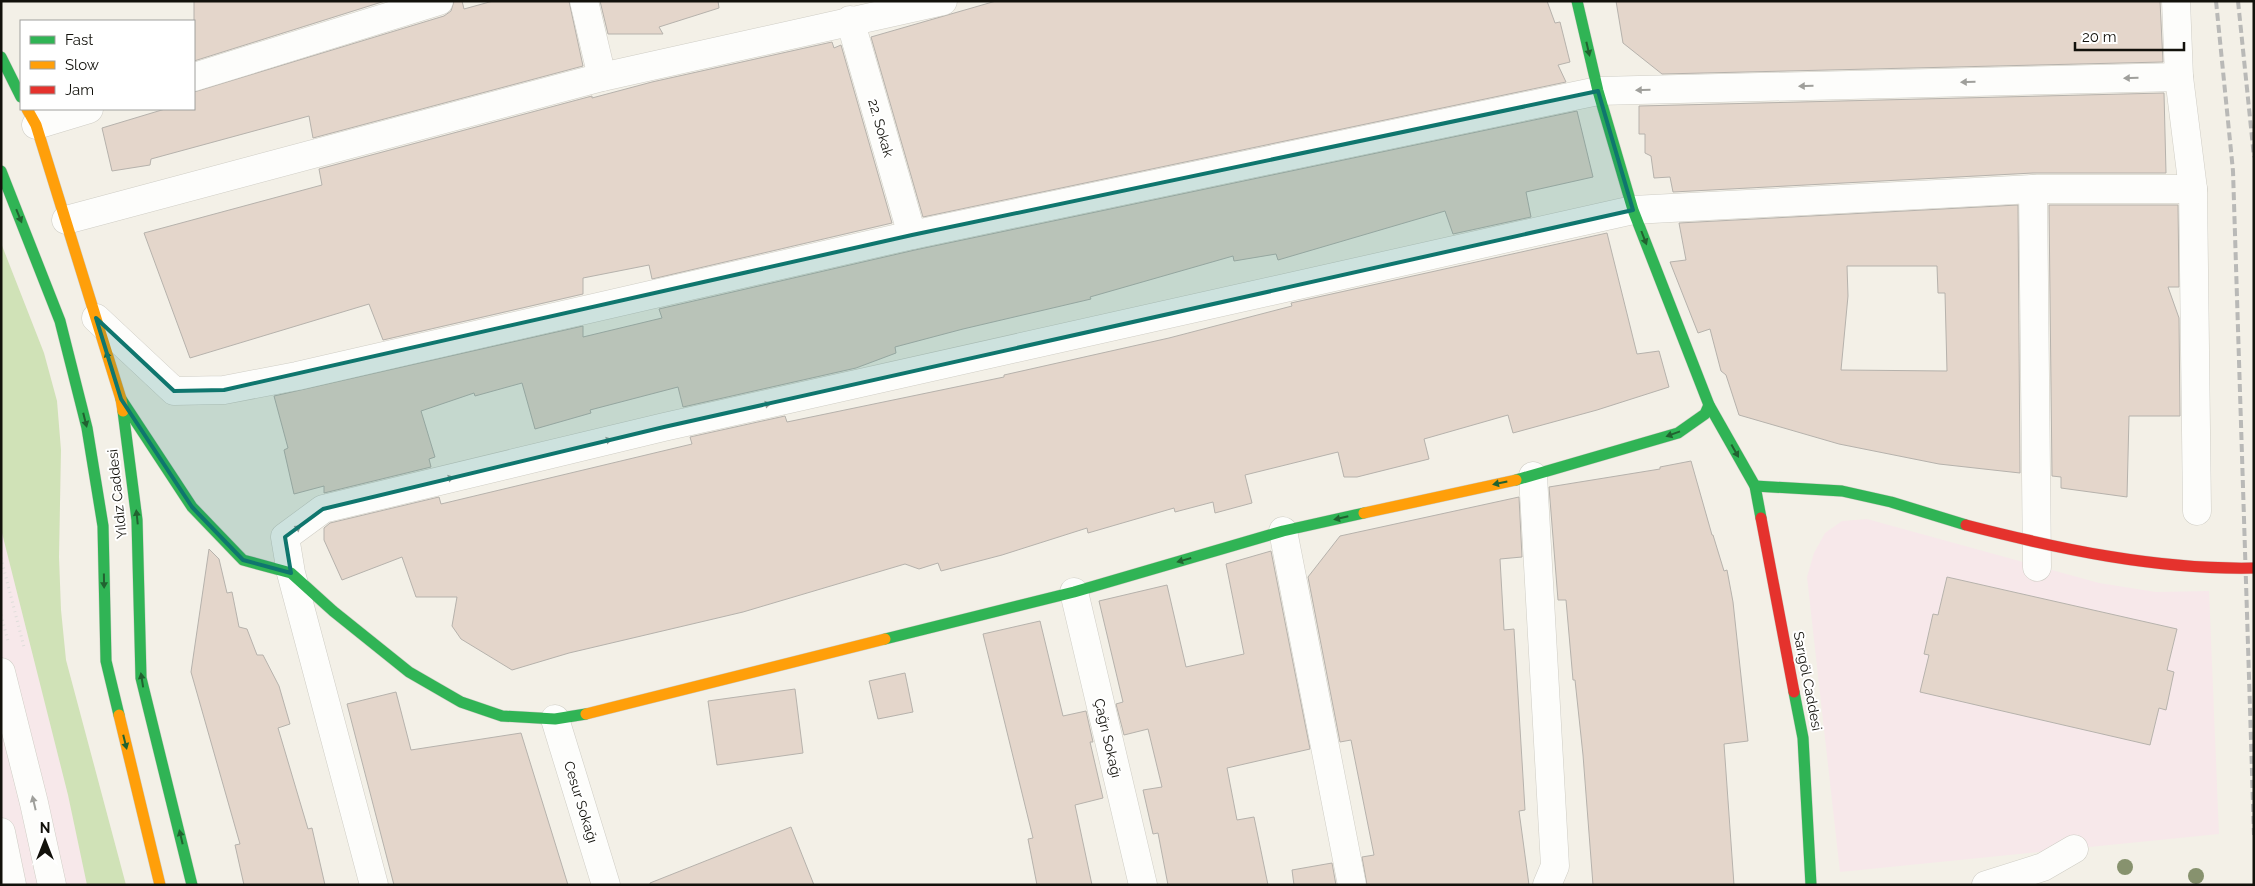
<svg xmlns="http://www.w3.org/2000/svg" width="2255" height="886" font-family="Raleway,sans-serif">
<rect width="100%" height="100%" fill="#f3f0e7"/>
<!-- education -->
<g fill="#f7e8ea">
<polygon points="1,243 44,353 57,401 61,450 59,557 61,610 66,660 126,885 1,885"/>
<polygon points="1867,519 2099,583 2156,592 2209,591 2219,834 1840,872 1807,577 1814,553 1825,533 1842,521"/>
</g>
<!-- green -->
<polygon fill="#d0e2b7" points="1,243 44,353 57,401 61,450 59,557 61,610 66,660 126,885 87,885 68,795 1,529"/>
<!-- building -->
<g fill="#e4d6cb" stroke="#b6b2ac" fill-rule="evenodd">
<polygon points="194,1 385,1 194,61"/>
<polygon points="454,1 462,1 464,9 493,1 569,1 583,66 313,138 309,116 151,159 150,165 112,171 102,128 165,109 194,109 194,92 444,16 451,11"/>
<polygon points="600,1 718,1 719,8 659,27 663,34 608,34"/>
<polygon points="996,1 1547,1 1555,23 1560,22 1570,62 1558,65 1566,82 923,217 871,37"/>
<polygon points="1616,1 2160,1 2163,62 1662,74 1623,43"/>
<polygon points="832,42 834,48 841,45 892,223 652,279 649,265 583,278 583,294 383,340 369,304 190,358 144,233 322,185 319,169 592,96 592,98 652,82"/>
<polygon points="2164,93 2166,173 2033,173 1673,192 1670,177 1654,178 1651,156 1645,153 1645,134 1639,134 1639,106"/>
<polygon points="1577,111 1593,177 1526,192 1531,217 1453,234 1445,211 1278,260 1276,254 1234,261 1233,256 1090,297 1091,299 963,329 895,347 896,353 856,368 683,407 678,387 590,410 591,413 535,429 522,383 475,396 474,393 421,411 435,457 429,459 431,467 324,493 324,486 294,494 284,450 288,448 274,396 583,326 583,337 662,318 659,309 915,250"/>
<path d="M 2018,205 L 2020,473 L 1939,464 L 1839,444 L 1739,415 L 1726,375 L 1721,371 L 1710,329 L 1698,333 L 1670,262 L 1686,260 L 1679,223 ZM 1847,266 L 1937,266 L 1938,293 L 1945,293 L 1947,371 L 1841,370 L 1848,296 Z"/>
<polygon points="2049,205 2178,205 2179,287 2168,287 2179,318 2180,416 2129,416 2127,497 2061,488 2061,477 2052,476"/>
<polygon points="1607,233 1637,354 1659,351 1669,387 1597,410 1513,433 1508,415 1424,439 1429,459 1357,477 1344,477 1338,452 1245,475 1252,503 1215,513 1213,502 1175,512 1174,508 1088,533 1087,528 1002,555 941,571 938,563 919,569 905,564 743,612 569,653 512,670 461,639 452,626 457,597 416,597 402,557 342,580 324,540 324,528 330,523 439,497 441,504 692,444 690,437 785,416 787,422 1004,377 1004,375 1169,338 1292,306 1291,303"/>
<polygon points="1691,461 1712,535 1713,535 1724,571 1727,570 1733,602 1748,741 1724,744 1734,885 1593,885 1583,755 1575,680 1573,680 1566,600 1558,600 1549,487 1660,469 1660,467"/>
<polygon points="1519,497 1522,557 1500,559 1504,630 1514,629 1525,810 1519,811 1529,885 1367,885 1362,857 1374,855 1351,740 1340,742 1308,577 1340,536"/>
<polygon points="209,549 219,559 227,593 232,592 239,627 247,629 257,655 263,655 279,686 290,724 278,728 308,829 312,828 325,885 244,885 235,845 240,844 191,672"/>
<polygon points="1271,551 1310,749 1227,768 1237,820 1254,817 1268,885 1168,885 1158,833 1153,834 1143,790 1162,787 1148,729 1124,735 1116,704 1123,702 1099,601 1167,585 1186,667 1244,654 1226,564"/>
<polygon points="1947,577 2177,629 2167,670 2174,672 2166,710 2159,708 2150,745 1920,692 1929,655 1924,654 1933,614 1938,615"/>
<polygon points="1040,621 1063,716 1086,711 1093,742 1090,742 1103,798 1075,805 1092,885 1037,885 1028,839 1033,838 983,634"/>
<polygon points="905,673 913,712 878,719 869,681"/>
<polygon points="795,689 803,753 717,765 708,701"/>
<polygon points="396,692 411,750 521,733 568,885 394,885 347,704"/>
<polygon points="791,827 814,885 650,885 650,883"/>
<polygon points="1332,863 1336,885 1294,885 1292,870"/>
</g>
<g fill="none" stroke-linecap="round" stroke-linejoin="round">
<!-- street casing -->
<g stroke="#cfcdc5" stroke-width="29">
<g id="street">
<polyline points="584,1 602,77"/>
<polyline points="850,20 912,235"/>
<polyline points="194,77 439,1"/>
<polyline points="36,125 89,109"/>
<polyline points="2033,189 2037,567"/>
<polyline points="2193,189 2197,511"/>
<polyline points="66,220 602,77 943,1"/>
<polyline points="96,318 174,391 224,390 297,376 912,235 1598,91 2179,77"/>
<polyline points="1533,476 1555,866 1547,885"/>
<polyline points="1283,531 1352,885"/>
<polyline points="1074,592 1143,885"/>
<polyline points="1,672 34,803 52,885"/>
<polyline points="555,719 606,885"/>
<polyline points="1,832 12,885"/>
<polyline points="374,885 291,573 285,537 323,509 664,427 1633,210 2033,189 2193,189 2179,77 2176,1"/>
<polyline points="1986,885 2043,867 2074,849"/>
</g>
</g>
<!-- fast casing -->
<g stroke="#cfcdc5" stroke-width="12">
<g id="fast">
<polyline points="1577,1 1598,91 1633,210 1709,405 1755,486 1761,518"/>
<polyline points="1,57 21,97"/>
<polyline points="1,171 60,321 87,428 103,526 106,661 119,715"/>
<polyline points="121,399 192,507 243,560 291,573 333,611 409,672 461,702 502,716 555,719 586,714"/>
<polyline points="123,411 137,520 141,678 192,885"/>
<polyline points="1516,480 1678,433 1705,414 1709,405"/>
<polyline points="1755,486 1842,491 1891,502 1966,525"/>
<polyline points="885,639 1074,592 1283,531 1364,513"/>
<polyline points="1794,692 1803,738 1811,885"/>
</g>
</g>
<!-- slow casing -->
<g stroke="#cfcdc5" stroke-width="12">
<g id="slow">
<polyline points="27,109 36,125 121,399 123,411"/>
<polyline points="1364,513 1516,480"/>
<polyline points="586,714 885,639"/>
<polyline points="119,715 160,885"/>
</g>
</g>
<!-- jam casing -->
<g stroke="#cfcdc5" stroke-width="12">
<polyline id="jam" points="1761,518 1794,692"/>
</g>
<!-- path -->
<g stroke="#dfddda" stroke-width="3" stroke-dasharray="1 4" stroke-linecap="butt">
<polyline points="1,558 24,647"/>
<polyline points="1,615 8,641"/>
</g>
<!-- street -->
<use href="#street" stroke="#fdfdfb" stroke-width="28"/>
<!-- fast -->
<use href="#fast" stroke="#30b455" stroke-width="11"/>
<!-- slow -->
<use href="#slow" stroke="#ff9f0a" stroke-width="11"/>
<!-- jam -->
<use href="#jam" stroke="#e5322d" stroke-width="11"/>
<!-- rail -->
<g stroke="#b9b9b7" stroke-width="4" stroke-dasharray="8 4" stroke-linecap="butt">
<polyline points="2216,1 2233,171 2254,835"/>
<polyline points="2238,1 2254,157"/>
</g>
<!-- jam-bridge casing -->
<g stroke="#cfcdc5" stroke-width="12" stroke-linecap="butt">
<path id="jam-bridge" d="M 1966,525 C 2059,549 2157,570 2254,568"/>
</g>
<!-- jam-bridge -->
<use href="#jam-bridge" stroke="#e5322d" stroke-width="11"/>
</g>
<!-- trees -->
<g fill="#87926e">
<circle cx="2125" cy="867" r="8"/>
<circle cx="2196" cy="876" r="8"/>
</g>
<!-- one-way arrows -->
<defs><path id="oneway-solid" d="M-6-.8H1V-3.2L6.5 0L1 3.2V.8H-6Z" transform="scale(1.25)"/></defs>
<g fill="#216230">
<use href="#oneway-solid" transform="translate(1588 49) rotate(77)"/>
<use href="#oneway-solid" transform="translate(19 216) rotate(68)"/>
<use href="#oneway-solid" transform="translate(1644 238) rotate(69)"/>
<use href="#oneway-solid" transform="translate(108 358) rotate(-107)"/>
<use href="#oneway-solid" transform="translate(85 420) rotate(76)"/>
<use href="#oneway-solid" transform="translate(1673 434) rotate(160)"/>
<use href="#oneway-solid" transform="translate(1735 451) rotate(61)"/>
<use href="#oneway-solid" transform="translate(1500 483) rotate(168)"/>
<use href="#oneway-solid" transform="translate(137 517) rotate(-96)"/>
<use href="#oneway-solid" transform="translate(1341 518) rotate(167)"/>
<use href="#oneway-solid" transform="translate(1184 560) rotate(164)"/>
<use href="#oneway-solid" transform="translate(104 581) rotate(89)"/>
<use href="#oneway-solid" transform="translate(142 680) rotate(-99)"/>
<use href="#oneway-solid" transform="translate(125 742) rotate(76)"/>
<use href="#oneway-solid" transform="translate(181 837) rotate(-103)"/>
</g>
<g fill="#9f9f9b">
<use href="#oneway-solid" transform="translate(2131 78) rotate(179)"/>
<use href="#oneway-solid" transform="translate(1968 82) rotate(179)"/>
<use href="#oneway-solid" transform="translate(1806 86) rotate(179)"/>
<use href="#oneway-solid" transform="translate(1643 90) rotate(179)"/>
<use href="#oneway-solid" transform="translate(764 405) rotate(-13)"/>
<use href="#oneway-solid" transform="translate(605 441) rotate(-14)"/>
<use href="#oneway-solid" transform="translate(447 479) rotate(-14)"/>
<use href="#oneway-solid" transform="translate(295 530) rotate(-36)"/>
<use href="#oneway-solid" transform="translate(34 803) rotate(-103)"/>
</g>
<!-- marked area -->
<path fill="#0f766e" fill-opacity="0.2" stroke="#0f766e" stroke-width="4" stroke-linejoin="round" d="M 1598,91 L 1633,210 L 664,427 L 323,509 L 285,537 L 291,573 L 243,560 L 192,507 L 121,399 L 96,318 L 174,391 L 224,390 L 912,235 Z"/>
<g text-anchor="middle" dominant-baseline="central" stroke-width="4" stroke-linejoin="round" paint-order="stroke">
<!-- street labels -->
<g font-size="14" fill="#12110b" stroke="#fff">
<text transform="translate(881 128) rotate(74)">22. Sokak</text>
<text transform="translate(117 494) rotate(-96)">Yıldız Caddesi</text>
<text transform="translate(1808 681) rotate(79)">Sarıgöl Caddesi</text>
<text transform="translate(1108 738) rotate(77)">Çağrı Sokağı</text>
<text transform="translate(581 802) rotate(73)">Cesur Sokağı</text>
</g>
</g>
<!-- border -->
<rect width="2255" height="886" fill="none" stroke="#12110b" stroke-width="5"/>
<!-- legend -->
<rect x="20" y="20" width="175" height="90" fill="#ffffff" stroke="#a0a09d"/>
<rect x="30" y="36" width="25" height="8" fill="#30b455" stroke="#a0a09d"/>
<text x="65" y="45" font-size="15" fill="#12110b">Fast</text>
<rect x="30" y="61" width="25" height="8" fill="#ff9f0a" stroke="#a0a09d"/>
<text x="65" y="70" font-size="15" fill="#12110b">Slow</text>
<rect x="30" y="86" width="25" height="8" fill="#e5322d" stroke="#a0a09d"/>
<text x="65" y="95" font-size="15" fill="#12110b">Jam</text>
<!-- north arrow -->
<g transform="translate(45 841)" stroke="#ffffff" stroke-width="4" paint-order="stroke">
<path d="M0-4L9 19L0 12L-9 19Z" fill="#12110b"/>
<text y="-8" font-size="14" font-weight="bold" text-anchor="middle" fill="#12110b">N</text>
</g>
<!-- scale -->
<path d="M2075 42v8h109v-8" fill="none" stroke="#12110b" stroke-width="2.5"/>
<text x="2082" y="42" font-size="15" fill="#12110b" stroke="#ffffff" stroke-width="4" paint-order="stroke">20 m</text>
</svg>
